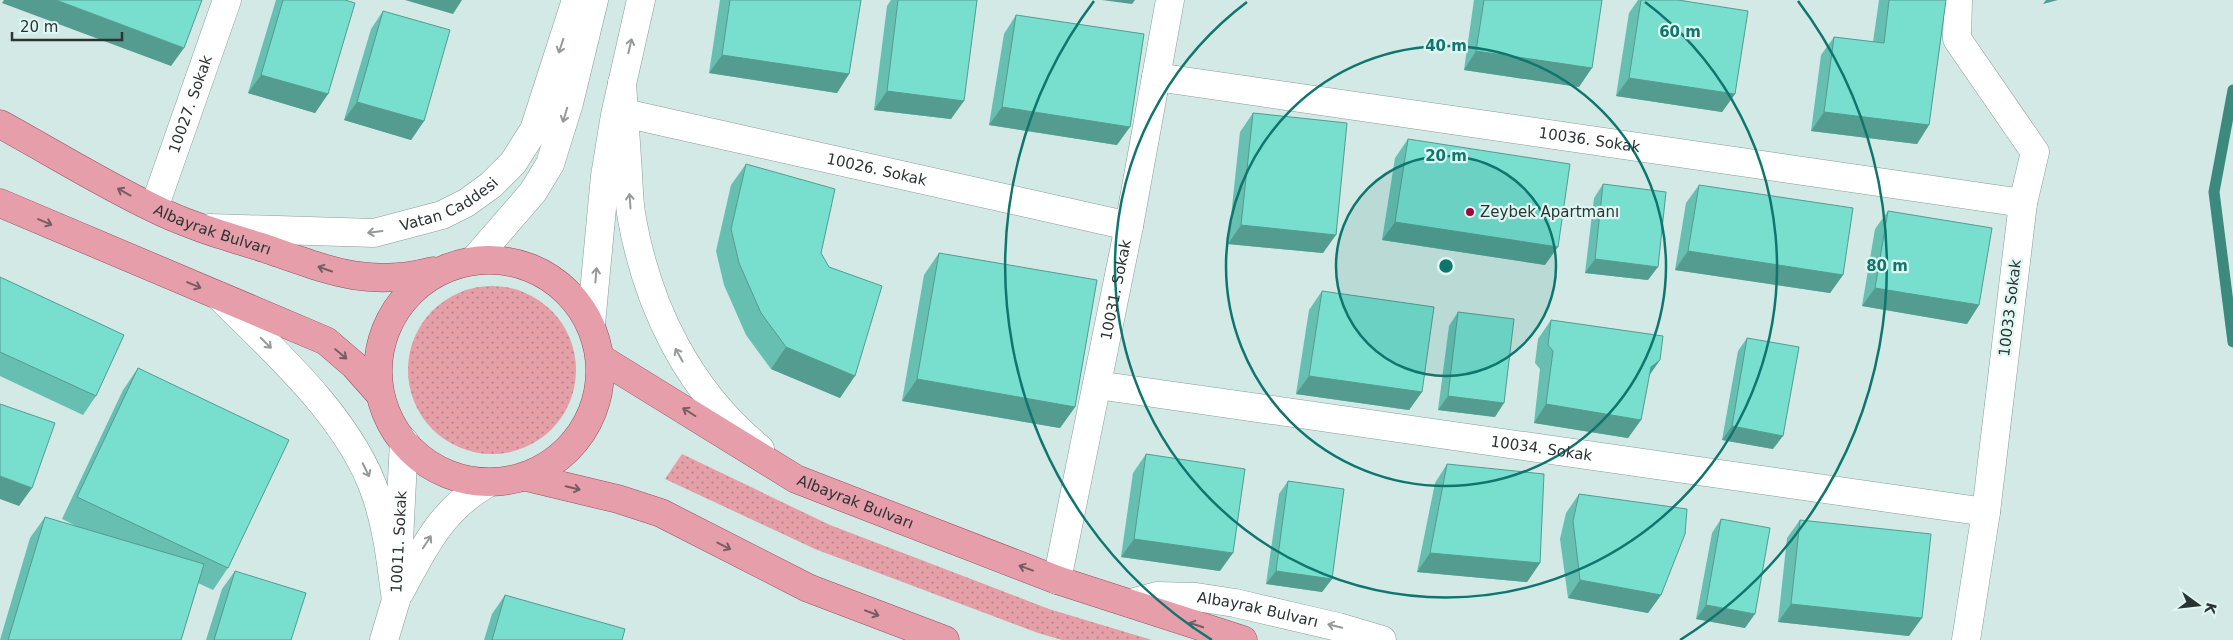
<svg xmlns="http://www.w3.org/2000/svg" width="2233" height="640" font-family="'DejaVu Sans',sans-serif">
<defs>
<pattern id="grass-dots" width="8" height="8" patternUnits="userSpaceOnUse" patternTransform="scale(1.25)"><rect width="8" height="8" fill="#e59fa7"/><path d="M2 2h.1M6 6h.1" fill="none" stroke="#ba8289" stroke-width="1.8" stroke-linecap="round"/></pattern>
</defs>
<rect width="100%" height="100%" fill="#d2e9e5"/>
<!-- grass -->
<g fill="url(#grass-dots)">
<circle cx="492" cy="370" r="84"/>
<polygon points="682,454 830,525 1049,609 1152,640 1062,640 1038,633 815,549 665,479"/>
</g>
<g fill="none" stroke-linecap="round" stroke-linejoin="round">
<!-- stream -->
<polyline stroke="#3c897e" stroke-width="11" points="2233,90 2214,192 2233,342"/>
<!-- minor casing -->
<g stroke="#879d99" stroke-width="29">
<g id="minor">
<polyline points="1958,0 1957,39 2035,152 2023,203 1986,512 1966,640"/>
<path id="s1" d="M 1156,77 L 2023,203"/>
<path d="M 622,83 C 624,114 626,144 628,174 C 629,189 629,205 632,219 C 648,308 689,391 760,449"/>
<path id="s2" d="M 624,113 L 1129,226"/>
<path id="s3" d="M 154,208 L 227,0"/>
<path id="s4" d="M 210,228 L 374,233 L 442,215 L 466,203 L 491,185 L 513,163 L 534,130 L 576,0"/>
<polyline points="475,259 533,192 550,164 569,103 594,0"/>
<path d="M 219,296 C 275,352 351,419 376,495 C 388,530 391,565 396,600"/>
<polyline points="591,324 605,176 615,115 641,0"/>
<path id="s5" d="M 1097,385 L 1986,512"/>
<path id="s6" d="M 1057,580 L 1129,226 L 1170,0"/>
<path d="M 400,592 C 424,547 442,509 488,483"/>
<path id="s7" d="M 1131,603 L 1157,596 L 1196,597 L 1235,603 L 1338,627 L 1382,640"/>
<path id="s8" d="M 384,640 L 396,600 L 404,441"/>
</g>
</g>
<!-- major casing -->
<g stroke="#984f5c" stroke-width="29">
<g id="major">
<path id="s9" d="M 0,124 C 51,152 101,183 153,208 C 189,226 229,237 267,249 C 327,270 368,288 433,271"/>
<polyline points="0,203 326,341 354,365 378,392"/>
<circle cx="489" cy="371" r="111"/>
<path id="s10" d="M 600,358 L 796,479 L 1057,580 L 1243,640"/>
<polyline points="526,477 618,499 661,513 808,588 945,640"/>
</g>
</g>
<!-- minor -->
<use href="#minor" stroke="#fff" stroke-width="28"/>
<!-- major -->
<use href="#major" stroke="#e59eaa" stroke-width="28"/>
</g>
<!-- wall -->
<g fill="#67bfb1">
<polygon points="276,0 345,0 328,94 315,113 248,93"/>
<polygon points="720,0 861,0 849,74 837,93 709,73"/>
<polygon points="891,0 977,0 951,119 874,110 887,6"/>
<polygon points="1474,0 1602,0 1579,87 1464,70"/>
<polygon points="1638,0 1678,0 1735,94 1722,112 1616,96 1629,13"/>
<polygon points="1879,0 1946,0 1929,125 1917,144 1811,131 1821,55 1834,37 1873,42"/>
<polygon points="383,11 424,121 411,140 344,120 371,29"/>
<polygon points="1016,15 1117,145 989,125 1004,34"/>
<polygon points="1253,113 1323,253 1228,244 1240,132"/>
<polygon points="1408,139 1545,265 1382,240 1395,158"/>
<polygon points="746,164 821,253 840,398 771,369 746,335 724,285 716,251 731,185"/>
<polygon points="1603,184 1648,280 1585,273 1594,198"/>
<polygon points="1699,185 1843,275 1830,293 1675,270 1686,203"/>
<polygon points="1888,211 1979,305 1967,324 1862,306 1875,229"/>
<polygon points="939,253 1075,407 1060,428 902,401 924,275"/>
<polygon points="0,277 96,396 83,415 0,376"/>
<polygon points="1322,291 1422,392 1409,410 1296,394 1309,310"/>
<polygon points="1458,312 1495,417 1438,410 1449,326"/>
<polygon points="1551,320 1660,360 1649,376 1641,420 1628,438 1534,423 1540,369 1535,363 1538,339"/>
<polygon points="1747,338 1773,449 1722,440 1738,351"/>
<polygon points="138,368 228,568 213,590 198,583 181,640 0,640 30,538 45,517 78,527 62,519 123,390"/>
<polygon points="1146,454 1220,571 1121,557 1133,473"/>
<polygon points="1447,464 1540,563 1527,582 1417,572 1435,483"/>
<polygon points="1288,481 1332,579 1322,592 1266,584 1279,494"/>
<polygon points="1579,494 1661,595 1648,613 1568,598 1560,539 1566,513"/>
<polygon points="1721,519 1745,628 1696,619 1712,533"/>
<polygon points="1800,520 1909,636 1778,622 1787,538"/>
<polygon points="235,571 291,640 206,640 222,589"/>
<polygon points="505,595 622,640 484,640 492,614"/>
</g>
<!-- shaded-wall -->
<g fill="#549b90">
<polygon points="4,0 56,0 184,48 171,66 2,3"/>
<polygon points="405,0 462,0 453,14"/>
<polygon points="1102,0 1135,0 1132,4"/>
<polygon points="2046,0 2058,0 2043,4"/>
<polygon points="1476,51 1592,68 1579,87 1464,70"/>
<polygon points="722,55 849,74 837,93 709,73"/>
<polygon points="261,75 328,94 315,113 248,93"/>
<polygon points="1629,78 1735,94 1722,112 1616,96"/>
<polygon points="887,91 964,101 951,119 874,110"/>
<polygon points="357,102 424,121 411,140 344,120"/>
<polygon points="1002,107 1130,127 1117,145 989,125"/>
<polygon points="1824,112 1929,125 1917,144 1811,131"/>
<polygon points="1395,222 1558,247 1545,265 1382,240"/>
<polygon points="1241,225 1336,235 1323,253 1228,244"/>
<polygon points="1688,251 1843,275 1830,293 1675,270"/>
<polygon points="1595,259 1658,267 1648,280 1585,273"/>
<polygon points="1875,288 1979,305 1967,324 1862,306"/>
<polygon points="786,347 855,376 840,398 771,369"/>
<polygon points="1660,360 1647,378 1651,367"/>
<polygon points="1309,376 1422,392 1409,410 1296,394"/>
<polygon points="917,379 1075,407 1060,428 902,401"/>
<polygon points="1448,396 1504,403 1495,417 1438,410"/>
<polygon points="1546,404 1641,420 1628,438 1534,423"/>
<polygon points="1732,426 1783,436 1773,449 1722,440"/>
<polygon points="0,476 32,488 19,506 0,499"/>
<polygon points="1134,539 1233,553 1220,571 1121,557"/>
<polygon points="1430,553 1540,563 1527,582 1417,572"/>
<polygon points="1276,571 1332,579 1322,592 1266,584"/>
<polygon points="1580,580 1661,595 1648,613 1568,598"/>
<polygon points="1791,604 1922,618 1909,636 1778,622"/>
<polygon points="1706,605 1755,614 1745,628 1696,619"/>
</g>
<!-- building -->
<g fill="#78dece" stroke="#549b90">
<polygon points="56,0 202,0 184,48"/>
<polygon points="283,0 345,0 355,3 328,94 261,75"/>
<polygon points="730,0 861,0 849,74 722,55"/>
<polygon points="898,0 977,0 964,101 887,91"/>
<polygon points="1484,0 1602,0 1592,68 1476,51"/>
<polygon points="1641,0 1678,0 1748,11 1735,94 1629,78"/>
<polygon points="1889,0 1946,0 1929,125 1824,112 1834,37 1884,43"/>
<polygon points="383,11 450,30 424,121 357,102"/>
<polygon points="1016,15 1144,34 1130,127 1002,107"/>
<polygon points="1253,113 1347,123 1336,235 1241,225"/>
<polygon points="1408,139 1570,164 1558,247 1395,222"/>
<polygon points="746,164 835,189 821,253 829,267 882,286 855,376 786,347 761,313 739,263 731,229"/>
<polygon points="1603,184 1666,192 1658,267 1595,259"/>
<polygon points="1699,185 1853,208 1843,275 1688,251"/>
<polygon points="1888,211 1992,228 1979,305 1875,288"/>
<polygon points="939,253 1097,280 1075,407 917,379"/>
<polygon points="0,277 124,335 96,396 0,352"/>
<polygon points="1322,291 1434,307 1422,392 1309,376"/>
<polygon points="1458,312 1514,319 1504,403 1448,396"/>
<polygon points="1551,320 1663,336 1660,360 1651,367 1641,420 1546,404 1553,351 1548,345"/>
<polygon points="1747,338 1799,347 1783,436 1732,426"/>
<polygon points="138,368 289,440 228,568 77,497"/>
<polygon points="0,404 55,423 32,488 0,476"/>
<polygon points="1146,454 1245,469 1233,553 1134,539"/>
<polygon points="1447,464 1544,474 1540,563 1430,553"/>
<polygon points="1288,481 1344,489 1332,579 1276,571"/>
<polygon points="1579,494 1687,509 1685,534 1661,595 1580,580 1573,521"/>
<polygon points="45,517 204,564 181,640 8,640"/>
<polygon points="1721,519 1770,528 1755,614 1706,605"/>
<polygon points="1800,520 1931,534 1922,618 1791,604"/>
<polygon points="235,571 306,593 291,640 214,640"/>
<polygon points="505,595 625,629 622,640 492,640"/>
</g>
<!-- one-way arrows -->
<defs><path id="oneway-shaft" d="M-6 0H5M1.5-3L5.5 0L1.5 3" fill="none" stroke-width="1.6" stroke-linecap="round" stroke-linejoin="round" transform="scale(1.25)"/></defs>
<g stroke="#959a99">
<use href="#oneway-shaft" transform="translate(561 46) rotate(108)"/>
<use href="#oneway-shaft" transform="translate(630 46) rotate(-77)"/>
<use href="#oneway-shaft" transform="translate(565 115) rotate(107)"/>
<use href="#oneway-shaft" transform="translate(630 201) rotate(-94)"/>
<use href="#oneway-shaft" transform="translate(375 232) rotate(173)"/>
<use href="#oneway-shaft" transform="translate(596 275) rotate(-85)"/>
<use href="#oneway-shaft" transform="translate(266 343) rotate(45)"/>
<use href="#oneway-shaft" transform="translate(679 355) rotate(-119)"/>
<use href="#oneway-shaft" transform="translate(366 470) rotate(64)"/>
<use href="#oneway-shaft" transform="translate(427 542) rotate(-57)"/>
<use href="#oneway-shaft" transform="translate(1335 626) rotate(-166)"/>
</g>
<g stroke="#755e63">
<use href="#oneway-shaft" transform="translate(124 192) rotate(-151)"/>
<use href="#oneway-shaft" transform="translate(45 222) rotate(23)"/>
<use href="#oneway-shaft" transform="translate(325 269) rotate(-161)"/>
<use href="#oneway-shaft" transform="translate(194 285) rotate(23)"/>
<use href="#oneway-shaft" transform="translate(341 354) rotate(40)"/>
<use href="#oneway-shaft" transform="translate(689 412) rotate(-148)"/>
<use href="#oneway-shaft" transform="translate(573 488) rotate(14)"/>
<use href="#oneway-shaft" transform="translate(724 546) rotate(27)"/>
<use href="#oneway-shaft" transform="translate(1026 568) rotate(-160)"/>
<use href="#oneway-shaft" transform="translate(872 613) rotate(21)"/>
<use href="#oneway-shaft" transform="translate(1196 625) rotate(-162)"/>
</g>
<!-- distance rings -->
<circle cx="1446" cy="266" r="110" fill="#0f766e" fill-opacity=".12"/>
<g fill="none" stroke="#0f766e" stroke-width="2.5">
<circle cx="1446" cy="266" r="110"/>
<circle cx="1446" cy="266" r="220"/>
<path d="M1645 2A331 331 0 1 1 1247 2"/>
<path d="M1212 640A441 441 0 0 1 1094 1M1798 1A441 441 0 0 1 1680 640"/>
</g>
<!-- markers -->
<circle fill="#a3063d" stroke="#dff7f2" stroke-width="2" cx="1470" cy="212" r="5"/>
<g text-anchor="middle" dominant-baseline="central" stroke-width="4.5" stroke-linejoin="round" paint-order="stroke">
<!-- street labels -->
<g font-size="15" fill="#2b3433" stroke="#dff7f2">
<text stroke="none"><textPath href="#s3" startOffset="110">10027. Sokak</textPath></text>
<text stroke="none"><textPath href="#s1" startOffset="438">10036. Sokak</textPath></text>
<text stroke="none"><textPath href="#s2" startOffset="259">10026. Sokak</textPath></text>
<text stroke="none"><textPath href="#s4" startOffset="245">Vatan Caddesi</textPath></text>
<text stroke="none"><textPath href="#s9" startOffset="238">Albayrak Bulvarı</textPath></text>
<text stroke="none"><textPath href="#s6" startOffset="296">10031. Sokak</textPath></text>
<text transform="translate(2010 308) rotate(-83)">10033 Sokak</text>
<text stroke="none"><textPath href="#s5" startOffset="449">10034. Sokak</textPath></text>
<text stroke="none"><textPath href="#s10" startOffset="294">Albayrak Bulvarı</textPath></text>
<text stroke="none"><textPath href="#s8" startOffset="100">10011. Sokak</textPath></text>
<text stroke="none"><textPath href="#s7" startOffset="129">Albayrak Bulvarı</textPath></text>
</g>
<!-- poi labels -->
<g font-size="15" fill="#2b3433" stroke="#dff7f2" text-anchor="start">
<text x="1480" y="212">Zeybek Apartmanı</text>
</g>
</g>
<circle cx="1446" cy="266" r="8" fill="#0f766e" stroke="#dff7f2" stroke-width="2.5"/>
<g font-size="15" text-anchor="middle" font-weight="bold" fill="#0f766e" stroke="#dff7f2" stroke-width="4.5" stroke-linejoin="round" paint-order="stroke">
<text x="1680" y="37">60 m</text>
<text x="1446" y="51">40 m</text>
<text x="1446" y="161">20 m</text>
<text x="1887" y="271">80 m</text>
</g>
<!-- north arrow -->
<g transform="translate(2198 605) rotate(105)" stroke="#dff7f2" stroke-width="4" paint-order="stroke">
<path d="M0-4L9 19L0 12L-9 19Z" fill="#2b3433"/>
<text y="-8" font-size="14" font-weight="bold" text-anchor="middle" fill="#2b3433">K</text>
</g>
<!-- scale -->
<path d="M12 32v8h110v-8" fill="none" stroke="#2b3433" stroke-width="2.5"/>
<text x="20" y="32" font-size="15" fill="#2b3433" stroke="#dff7f2" stroke-width="4" paint-order="stroke">20 m</text>
</svg>
